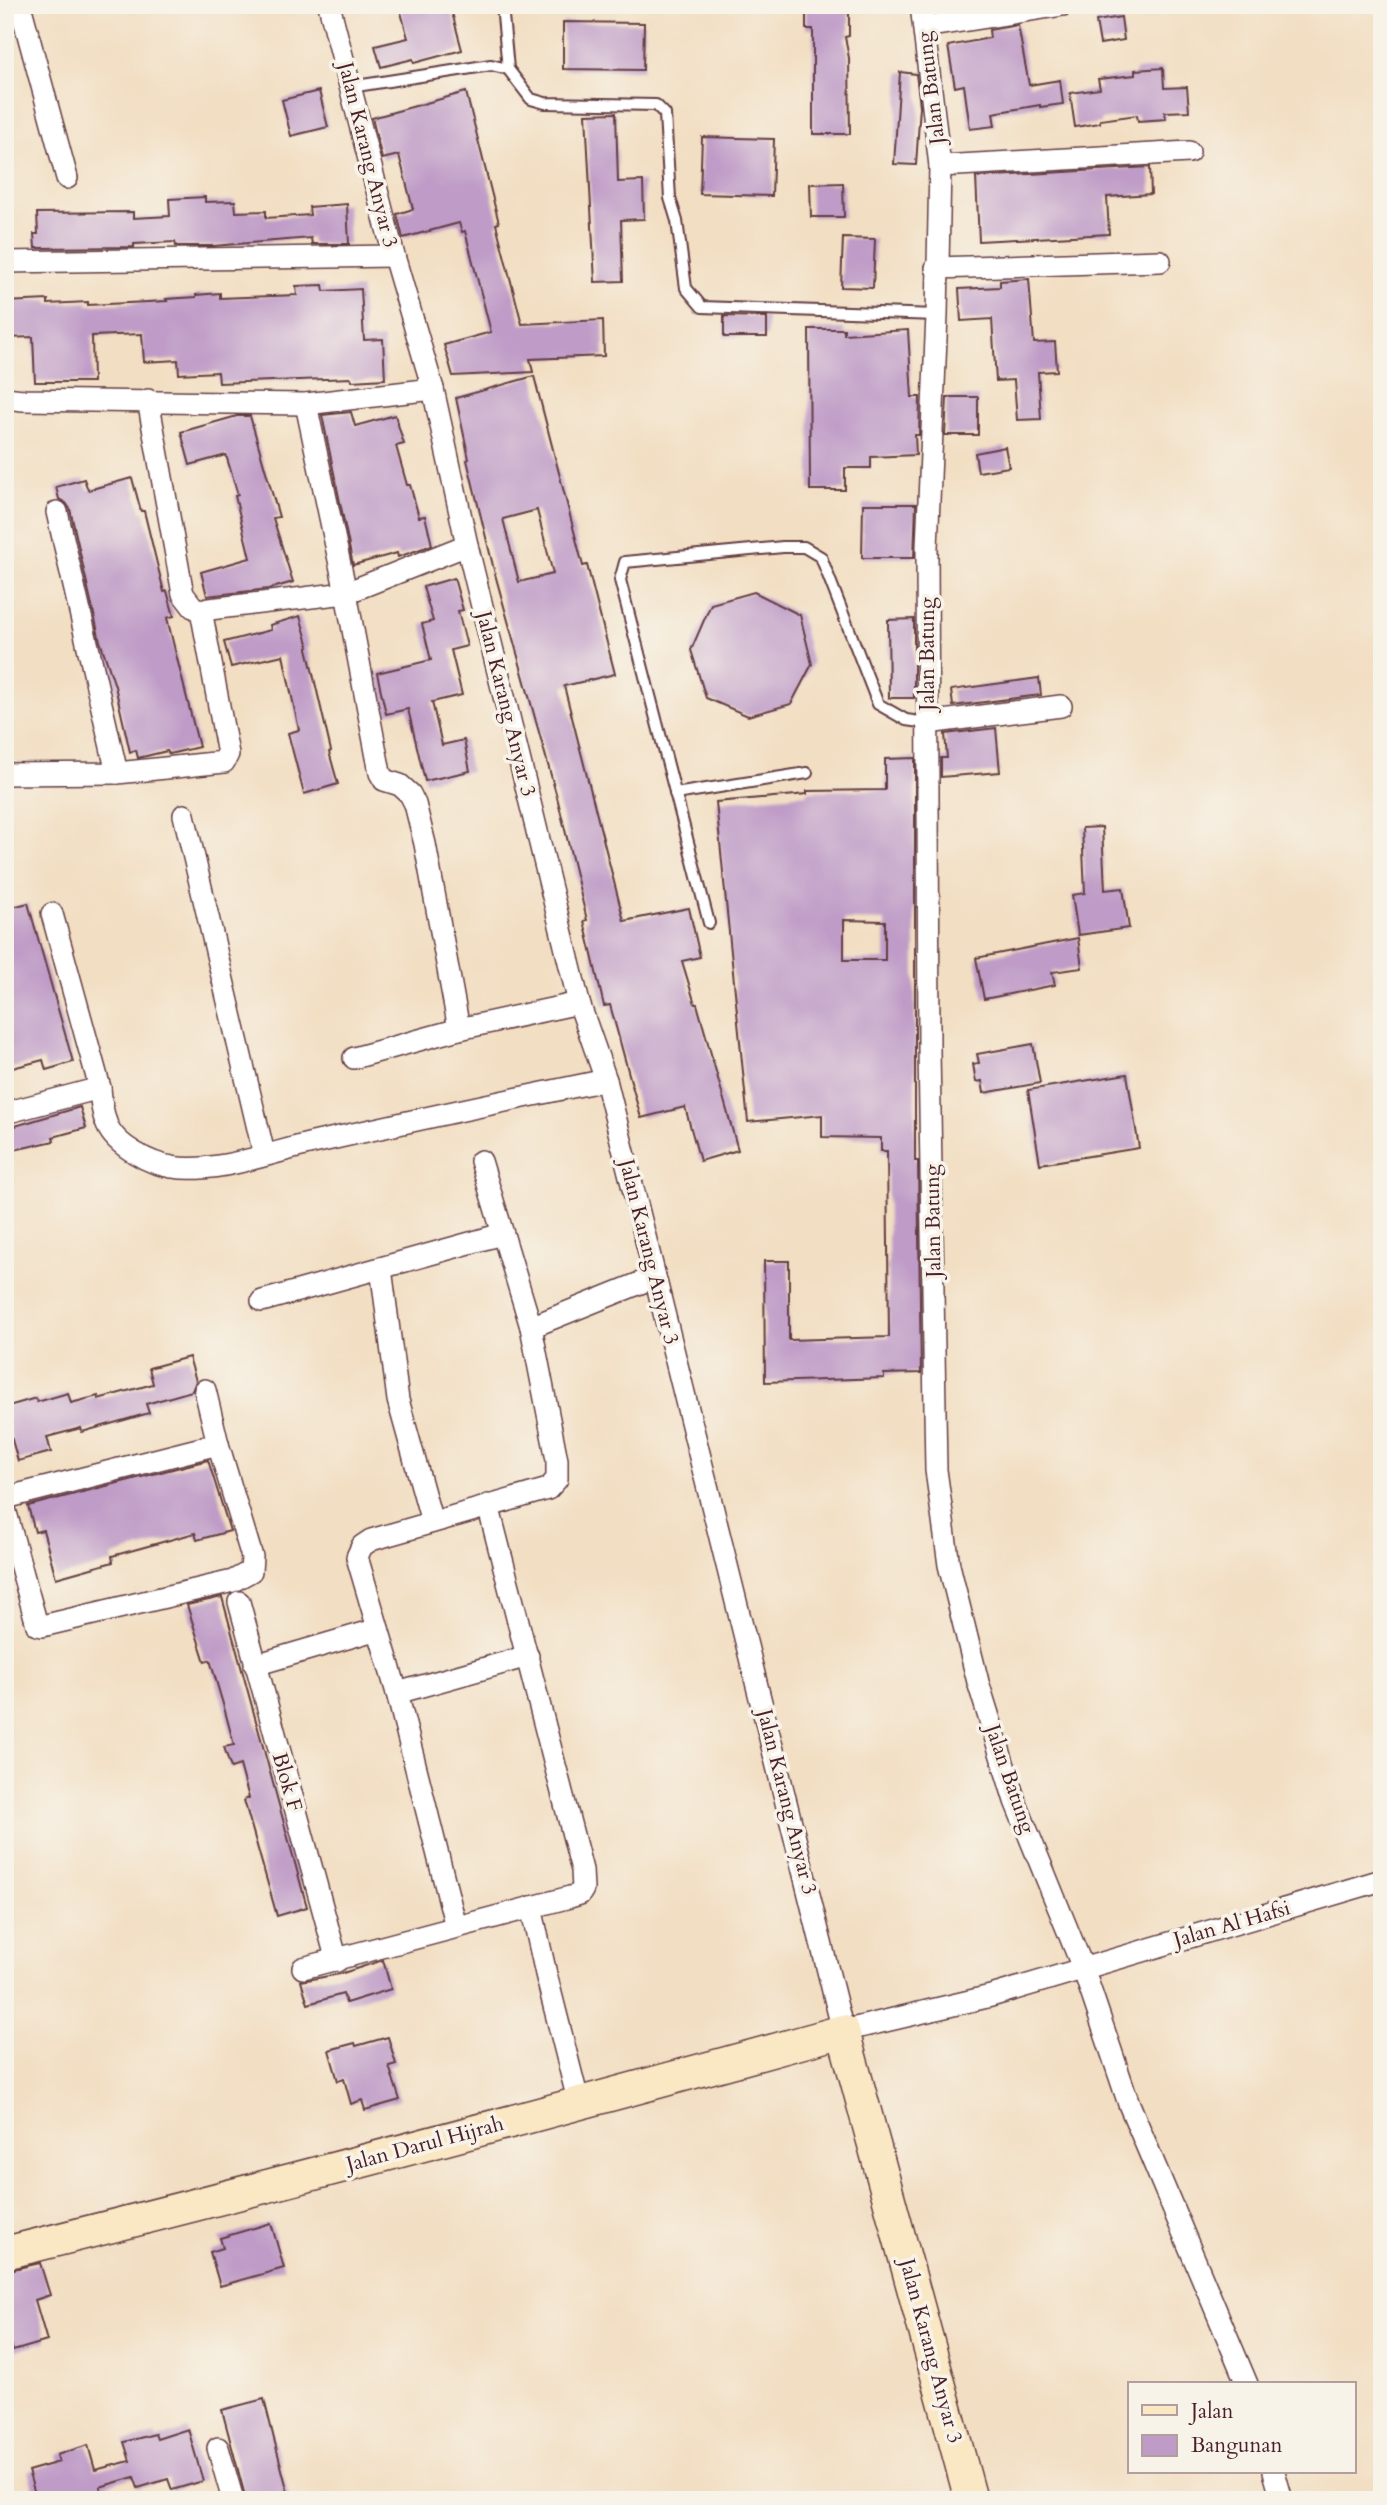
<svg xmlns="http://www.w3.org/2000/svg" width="1387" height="2505" font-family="Cardo,serif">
<rect width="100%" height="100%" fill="#f7f3e8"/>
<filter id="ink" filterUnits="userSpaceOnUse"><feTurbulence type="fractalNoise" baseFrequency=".0143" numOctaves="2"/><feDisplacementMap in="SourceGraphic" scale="14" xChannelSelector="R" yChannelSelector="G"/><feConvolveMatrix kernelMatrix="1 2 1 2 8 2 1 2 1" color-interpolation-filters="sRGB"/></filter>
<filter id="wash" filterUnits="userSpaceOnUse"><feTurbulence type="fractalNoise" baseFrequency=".00686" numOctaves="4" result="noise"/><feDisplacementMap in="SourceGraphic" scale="28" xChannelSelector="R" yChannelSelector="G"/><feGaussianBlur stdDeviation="1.57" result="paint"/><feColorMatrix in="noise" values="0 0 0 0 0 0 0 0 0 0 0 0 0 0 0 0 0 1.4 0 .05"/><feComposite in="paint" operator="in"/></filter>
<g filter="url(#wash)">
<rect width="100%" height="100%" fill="#f2dec2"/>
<g id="blocks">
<!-- building -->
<g fill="#bf9cc7" fill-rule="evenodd">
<polygon points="399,5 450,5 462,50 414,63 413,59 381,67 375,46 408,38"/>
<polygon points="849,5 849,36 845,37 849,58 850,134 813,134 813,29 806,29 806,6"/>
<polygon points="1121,17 1124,40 1100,44 1096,21"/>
<polygon points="563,22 644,23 643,70 563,69"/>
<polygon points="1018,25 1029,85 1060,80 1063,104 1040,107 1040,105 993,113 995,126 970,129 964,85 955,87 948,46 990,38 989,30"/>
<polygon points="1163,68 1164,88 1187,87 1189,111 1165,112 1166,119 1138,121 1137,115 1100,120 1100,123 1075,127 1070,93 1100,89 1098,79 1135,75 1135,70"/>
<polygon points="900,72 916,74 920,106 916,165 894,164"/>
<polygon points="319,91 328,127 291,136 282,100"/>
<polygon points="466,92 499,223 496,224 522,324 603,320 604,356 530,359 533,372 453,376 444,345 491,332 465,231 462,232 459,223 403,238 397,214 413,209 399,155 382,159 372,118"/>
<polygon points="616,113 618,182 643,181 644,219 621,220 623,281 595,282 586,114"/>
<polygon points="702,137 774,139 772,196 700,194"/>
<polygon points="1150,167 1151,194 1107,197 1109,234 979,241 976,177"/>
<polygon points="843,183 844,217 811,217 810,184"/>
<polygon points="205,197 205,202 235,201 236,212 266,211 266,218 310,215 309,207 347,204 349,244 312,244 311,238 213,246 176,246 175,242 134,244 134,247 35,248 34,234 38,234 37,213 133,212 133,218 170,216 169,199"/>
<polygon points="843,238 875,239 873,288 841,287"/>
<polygon points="1029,279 1034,343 1055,342 1057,371 1038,372 1041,419 1017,420 1014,380 996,381 992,319 961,321 959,289 1000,287 1000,281"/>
<polygon points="323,285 324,291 361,289 364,340 383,339 385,379 352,381 351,378 219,383 218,372 179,374 178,360 144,362 142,334 92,336 93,382 35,382 33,337 5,338 5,302 48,300 48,304 88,302 88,305 167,301 166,299 196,297 196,295 220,293 220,298 297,295 296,286"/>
<polygon points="724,316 767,317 767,337 724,337"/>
<polygon points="809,329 844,329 844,334 908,330 912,397 920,397 919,435 915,435 916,455 871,457 871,468 845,468 845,490 810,490"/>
<path d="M 534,376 L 583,566 L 587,565 L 615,674 L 564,686 L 624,921 L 689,908 L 700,957 L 682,961 L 695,1004 L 697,1004 L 738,1150 L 700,1161 L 685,1107 L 641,1118 L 610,1005 L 604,1006 L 584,921 L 587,920 L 557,797 L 495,574 L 467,460 L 469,459 L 456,398 ZM 537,510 L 553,574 L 519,582 L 503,519 Z"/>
<polygon points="947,397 978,397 978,435 945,435"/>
<polygon points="351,412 355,426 395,415 404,444 396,446 407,485 410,485 419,517 425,516 432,545 398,557 397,553 353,565 322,415"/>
<polygon points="237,416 250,416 279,517 273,518 293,582 269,589 207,596 201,572 250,558 235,496 238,495 226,455 190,465 181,432"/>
<polygon points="1005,447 1009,467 978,472 975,453"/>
<polygon points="132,478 141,511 144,511 164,592 167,591 174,616 167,618 199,747 169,754 167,751 138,758 136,750 130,752 115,686 100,641 70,509 66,503 59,499 56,487 84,479 88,490"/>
<polygon points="863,504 916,504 914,558 862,558"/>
<polygon points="454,578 463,610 458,611 467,646 451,650 462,695 432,702 442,745 464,740 470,771 425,781 408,709 386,714 377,673 431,660 422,624 433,621 423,587"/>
<polygon points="754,592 800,615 812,664 791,704 748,716 706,698 691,650 711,604"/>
<polygon points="300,616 309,647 307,648 331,751 329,752 338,784 304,794 288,733 299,730 283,655 231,667 224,642 271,630 270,625"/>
<polygon points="914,619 914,698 889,698 888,620"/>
<polygon points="1039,678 1041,695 953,706 951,690"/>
<polygon points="996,728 1000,772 941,777 941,758 947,758 945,734"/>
<path d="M 915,758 L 915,1161 L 918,1161 L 921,1373 L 884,1374 L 884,1378 L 765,1382 L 764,1261 L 789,1261 L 789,1340 L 889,1337 L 887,1151 L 881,1151 L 881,1138 L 822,1137 L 822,1115 L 748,1122 L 716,802 L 807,794 L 807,791 L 885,790 L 885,759 ZM 844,920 L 885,921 L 885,960 L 844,960 Z"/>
<polygon points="1102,827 1105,890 1123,888 1129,928 1078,935 1072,895 1085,893 1082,828"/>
<polygon points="28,903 73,1062 46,1070 43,1060 5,1070 5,909"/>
<polygon points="1078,938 1082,968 1052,972 1055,985 984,999 976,958"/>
<polygon points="1033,1044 1040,1083 984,1093 982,1081 976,1082 973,1064 979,1063 977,1054"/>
<polygon points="1127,1074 1139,1148 1040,1164 1028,1090"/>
<polygon points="80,1107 86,1128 53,1137 54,1141 5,1152 5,1129"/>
<polygon points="189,1357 196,1381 192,1391 146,1404 149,1413 82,1432 81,1428 47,1437 51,1452 18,1461 5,1415 5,1407 36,1398 37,1402 68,1393 71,1403 98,1396 98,1399 153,1384 149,1368"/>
<polygon points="208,1460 230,1531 197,1540 195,1533 112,1556 113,1562 56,1578 43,1530 35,1532 28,1506"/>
<polygon points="222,1597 307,1907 277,1916 244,1800 249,1798 240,1765 231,1768 224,1747 234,1745 225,1711 210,1660 205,1662 187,1605"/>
<polygon points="383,1960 391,1989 346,2003 343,1994 308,2004 301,1981 340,1974"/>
<polygon points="388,2037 396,2064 389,2066 400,2100 365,2110 362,2100 351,2104 344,2079 338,2081 329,2050 355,2043 356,2046"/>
<polygon points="271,2223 284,2268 220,2286 210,2252 223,2248 220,2238"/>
<polygon points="40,2263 50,2295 35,2300 47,2341 13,2351 5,2323 5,2271"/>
<polygon points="264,2399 274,2439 290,2500 246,2500 222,2410"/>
<polygon points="188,2429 203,2481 172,2490 168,2479 138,2488 134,2477 100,2487 104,2500 37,2500 28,2471 59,2462 57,2455 88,2445 95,2470 130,2461 124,2442 155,2434 157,2439"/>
</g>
</g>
</g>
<g filter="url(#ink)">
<use href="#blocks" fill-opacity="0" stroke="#633c42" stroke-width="2"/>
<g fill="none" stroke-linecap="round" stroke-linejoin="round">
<!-- lane casing -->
<g stroke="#633c42" stroke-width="14">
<g id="lane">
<polyline points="502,5 508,69"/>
<polyline points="350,87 491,65 508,69 531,99 545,103 656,105 665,114 670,198 677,221 686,288 702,307 937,315"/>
<polyline points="675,794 807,773"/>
<polyline points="709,923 620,580 625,562 783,547 804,547 821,557 878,704 906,720 927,723"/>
</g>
</g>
<!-- street casing -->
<g stroke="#633c42" stroke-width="24">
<g id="street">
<polyline points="20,5 67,178"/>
<polyline points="329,5 394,256 433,389 467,545 579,1003 606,1080 843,2031 991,1996 1382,1880"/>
<polyline points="921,5 940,166 937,315 927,547 929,1050 936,1470 949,1565 978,1682 1015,1801 1083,1968 1129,2104 1247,2384"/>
<polyline points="924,27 1063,5"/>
<polyline points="940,166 1189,152"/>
<polyline points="5,262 394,256"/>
<polyline points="936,268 1160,261"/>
<polyline points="5,398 23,400 306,404 433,389"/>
<polyline points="148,400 183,594 193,607 201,610 346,593 467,545"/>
<polyline points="306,404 346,593 380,773 384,780 400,785 410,794 415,804 425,844 459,1029"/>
<polyline points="57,512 117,773"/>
<polyline points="927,723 1061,706"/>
<polyline points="5,774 117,773 224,762 228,754 201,610"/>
<polyline points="184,815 264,1154"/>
<path d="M 52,914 L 100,1088 C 101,1101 102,1113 107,1125 C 116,1146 150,1164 172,1167 C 216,1174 269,1153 313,1143 C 410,1121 508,1100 606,1080"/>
<polyline points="354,1058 459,1029 579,1003"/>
<polyline points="5,1113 100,1088"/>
<polyline points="381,1268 398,1400 432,1522"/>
<polyline points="262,1301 502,1234"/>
<polyline points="531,1327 655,1277"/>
<polyline points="5,1498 218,1444"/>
<polyline points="5,1509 37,1625 42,1626 233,1581 251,1571 252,1557 218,1444 205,1390"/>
<polyline points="239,1602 337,1961"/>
<polyline points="255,1665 378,1629"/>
<polyline points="397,1693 528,1656"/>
<polyline points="531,1907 546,1974 579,2104"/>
<polyline points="456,1927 397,1693 357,1557 362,1546 371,1540 548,1489 557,1479 557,1460 531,1327 481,1161"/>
<polyline points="303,1968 570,1897 580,1894 583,1889 582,1870 488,1505"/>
<polyline points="218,2448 233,2500"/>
<polyline points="1274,2472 1282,2500"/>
</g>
</g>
<!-- secondary casing -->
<g stroke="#633c42" stroke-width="35">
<path id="secondary" d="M 5,2253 C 286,2183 565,2108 843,2031 L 971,2500"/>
</g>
<!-- lane -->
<use href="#lane" stroke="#fff" stroke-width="10"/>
<!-- street -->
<use href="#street" stroke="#fff" stroke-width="21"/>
<!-- secondary -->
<use href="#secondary" stroke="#fae7c3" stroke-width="32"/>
</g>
</g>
<g text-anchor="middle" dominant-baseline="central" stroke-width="7" stroke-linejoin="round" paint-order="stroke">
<!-- street labels -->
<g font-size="21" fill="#4a1f2b" stroke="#f7f3e8">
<text transform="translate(931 88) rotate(-97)">Jalan Batung</text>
<text transform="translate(368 155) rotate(76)">Jalan Karang Anyar 3</text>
<text transform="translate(927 654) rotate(-90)">Jalan Batung</text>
<text transform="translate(506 704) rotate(76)">Jalan Karang Anyar 3</text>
<text transform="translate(933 1221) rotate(-91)">Jalan Batung</text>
<text transform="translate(649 1252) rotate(76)">Jalan Karang Anyar 3</text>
<text transform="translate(1010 1779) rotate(71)">Jalan Batung</text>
<text transform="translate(287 1782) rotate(74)">Blok F</text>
<text transform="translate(787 1802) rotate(76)">Jalan Karang Anyar 3</text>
<text transform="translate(1232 1924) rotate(-16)">Jalan Al Hafsi</text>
<text transform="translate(425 2144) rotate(-15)">Jalan Darul Hijrah</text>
<text transform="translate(931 2351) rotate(75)">Jalan Karang Anyar 3</text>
</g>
</g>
<!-- margin -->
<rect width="1387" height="2505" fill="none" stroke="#f7f3e8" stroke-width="28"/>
<!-- legend -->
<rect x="1128" y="2382" width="228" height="91" fill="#f7f3e8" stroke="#b29e9c" stroke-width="2"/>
<rect x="1142" y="2405" width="35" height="10" fill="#fae7c3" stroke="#b29e9c" stroke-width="2"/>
<text x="1191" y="2418" font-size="21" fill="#4a1f2b">Jalan</text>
<rect x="1142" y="2435" width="35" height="21" fill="#bf9cc7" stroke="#b29e9c" stroke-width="2"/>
<text x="1191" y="2452" font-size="21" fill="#4a1f2b">Bangunan</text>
</svg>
